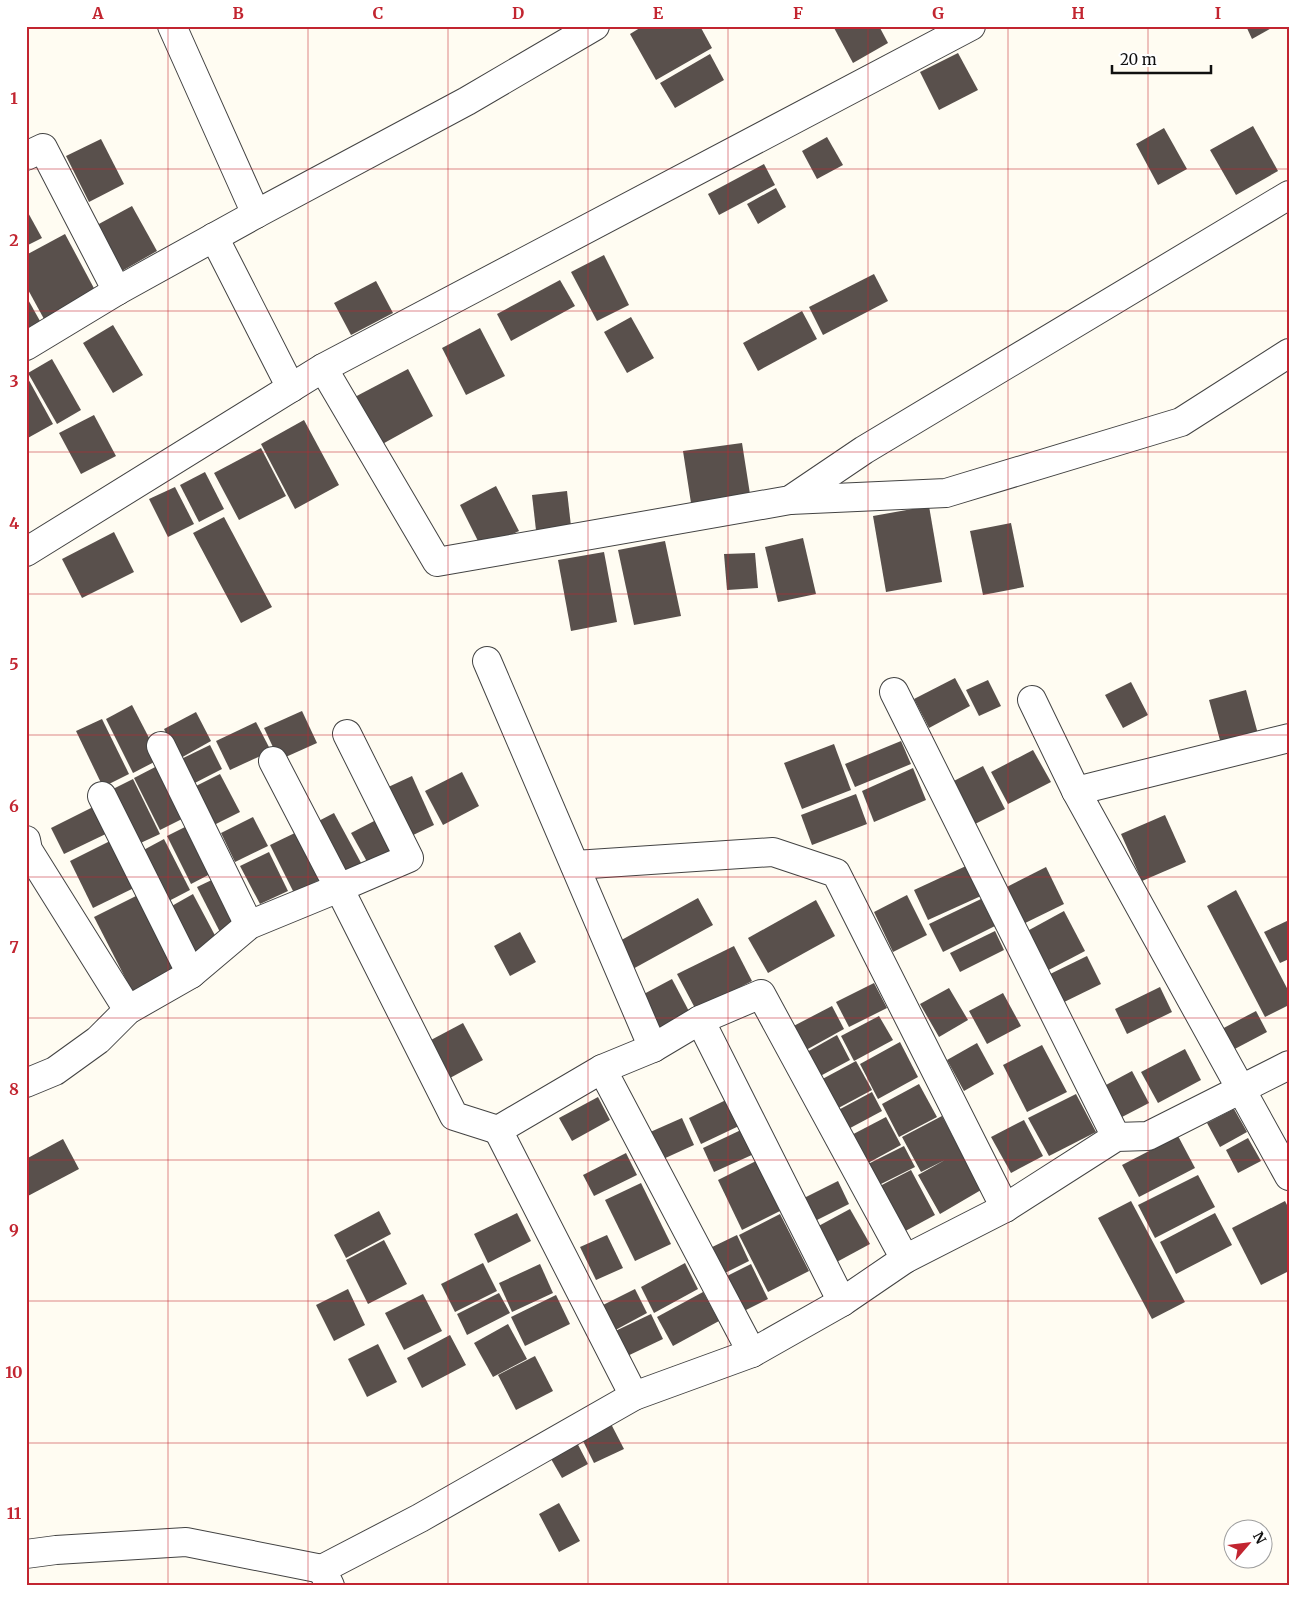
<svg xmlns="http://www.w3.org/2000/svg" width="1315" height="1612" font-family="Merriweather,serif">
<rect width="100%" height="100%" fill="#fffcf2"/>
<!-- building -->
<g fill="#59504c">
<polygon points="643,26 700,26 712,48 656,80 630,34"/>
<polygon points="833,26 879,26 888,43 853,63"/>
<polygon points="1246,26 1275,26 1252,39"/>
<polygon points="958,53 978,90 939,110 920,72"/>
<polygon points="710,54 724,80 675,108 660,83"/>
<polygon points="1253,126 1278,171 1236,195 1210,150"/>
<polygon points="1164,128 1187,169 1158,185 1136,144"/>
<polygon points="827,137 843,165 817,179 802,151"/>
<polygon points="101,139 124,184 89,202 66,156"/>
<polygon points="764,164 775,185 719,215 708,194"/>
<polygon points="776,188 786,207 758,224 747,204"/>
<polygon points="132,206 157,251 122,271 97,225"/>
<polygon points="26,209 42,238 26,246"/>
<polygon points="65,234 96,292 44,319 26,286 26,255"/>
<polygon points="604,255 629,305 597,321 571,272"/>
<polygon points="874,274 888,301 823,335 809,307"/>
<polygon points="560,280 575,306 511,341 497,314"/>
<polygon points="376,281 393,313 351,335 334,303"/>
<polygon points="26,296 40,321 26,329"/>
<polygon points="802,311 817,339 758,371 743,343"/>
<polygon points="631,317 654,358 627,373 604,332"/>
<polygon points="113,325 143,375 113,393 83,343"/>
<polygon points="480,328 505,376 466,395 442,348"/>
<polygon points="52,359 81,410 57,424 28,373"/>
<polygon points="408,369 433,416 377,447 351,399"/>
<polygon points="26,375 53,424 26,439"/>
<polygon points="94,415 116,456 81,474 59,433"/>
<polygon points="304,420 339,485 295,509 261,444"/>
<polygon points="742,443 750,494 691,503 683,451"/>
<polygon points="261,448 286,496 239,520 214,473"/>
<polygon points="205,472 224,509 199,522 180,485"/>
<polygon points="496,486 519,531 482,549 460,505"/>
<polygon points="175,487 194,524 168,537 149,499"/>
<polygon points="567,491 572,535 537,539 532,495"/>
<polygon points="929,506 942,582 886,592 873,516"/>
<polygon points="224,517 272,607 241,623 193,533"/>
<polygon points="1011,523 1024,587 983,595 970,531"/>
<polygon points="114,532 134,572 82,598 62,559"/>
<polygon points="803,538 816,594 778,602 765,547"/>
<polygon points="665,541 681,616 634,625 618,550"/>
<polygon points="604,552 617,622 571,631 558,560"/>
<polygon points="755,553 758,588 727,590 724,554"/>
<polygon points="955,678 970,706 929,728 914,699"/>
<polygon points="988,680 1001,706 979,716 966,690"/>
<polygon points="1131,682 1148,715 1123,728 1105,695"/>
<polygon points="1246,690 1258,734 1221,744 1209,700"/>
<polygon points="132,705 160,759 133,773 106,719"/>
<polygon points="302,711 317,743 279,760 264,728"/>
<polygon points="196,712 211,741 179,759 164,729"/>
<polygon points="102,719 129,774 103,787 76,731"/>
<polygon points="256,722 271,751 230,770 216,741"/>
<polygon points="901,741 911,764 855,787 845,764"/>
<polygon points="834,744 851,790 802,809 784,763"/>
<polygon points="210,745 222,769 187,787 175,762"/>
<polygon points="1033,750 1051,782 1008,804 991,772"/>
<polygon points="161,764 188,816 160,830 134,778"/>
<polygon points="983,766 1005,809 967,828 946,785"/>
<polygon points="913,768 926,800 874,822 862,791"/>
<polygon points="462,772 479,806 443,825 425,791"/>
<polygon points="220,774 240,812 212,826 192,788"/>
<polygon points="412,776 434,825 407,838 384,789"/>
<polygon points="133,779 160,834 134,846 107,792"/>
<polygon points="856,794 867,824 812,845 801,815"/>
<polygon points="99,804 112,831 64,854 51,828"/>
<polygon points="334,813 366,872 340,885 309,826"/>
<polygon points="1165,815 1186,862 1142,881 1121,834"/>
<polygon points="253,817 268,846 235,862 221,833"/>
<polygon points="378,819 397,852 370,867 351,833"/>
<polygon points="191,824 216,871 191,884 167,836"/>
<polygon points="301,830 325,877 294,893 270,845"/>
<polygon points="116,838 140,885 93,908 70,861"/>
<polygon points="164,839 190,890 165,903 138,853"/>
<polygon points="269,852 288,891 260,904 240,866"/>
<polygon points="966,866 981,896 928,920 914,890"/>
<polygon points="1046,867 1064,904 1017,927 999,891"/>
<polygon points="218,877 243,925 222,936 197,887"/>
<polygon points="1236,890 1289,992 1289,1005 1265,1017 1207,906"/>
<polygon points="140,894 178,970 133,993 94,917"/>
<polygon points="193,894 219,943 195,955 170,907"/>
<polygon points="907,895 927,935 893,952 874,912"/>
<polygon points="698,898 713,925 631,970 616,943"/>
<polygon points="981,899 995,926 943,952 929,924"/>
<polygon points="816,900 835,936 768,973 748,938"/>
<polygon points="1064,911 1085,951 1041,974 1020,935"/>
<polygon points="1289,920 1289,959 1280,963 1264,932"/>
<polygon points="995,931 1004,950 960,972 950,953"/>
<polygon points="520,932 536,962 510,976 494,946"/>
<polygon points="734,946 752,981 696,1010 677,974"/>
<polygon points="1087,956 1101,984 1056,1006 1042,978"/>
<polygon points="672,979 692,1017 662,1033 642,995"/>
<polygon points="874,983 887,1008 849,1027 836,1002"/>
<polygon points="1160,987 1172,1012 1127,1034 1115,1009"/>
<polygon points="949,988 968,1020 939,1037 920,1004"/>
<polygon points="1003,993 1021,1026 987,1044 969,1011"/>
<polygon points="832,1006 844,1029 797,1055 784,1031"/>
<polygon points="1256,1011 1267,1032 1229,1052 1218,1031"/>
<polygon points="879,1016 893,1040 854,1061 841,1036"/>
<polygon points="463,1023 483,1060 450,1078 431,1040"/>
<polygon points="837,1035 850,1060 811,1081 798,1057"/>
<polygon points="900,1042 918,1077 878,1099 860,1064"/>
<polygon points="977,1043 994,1074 964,1091 947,1060"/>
<polygon points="1042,1045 1067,1092 1027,1112 1003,1065"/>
<polygon points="1185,1049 1201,1080 1158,1103 1141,1072"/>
<polygon points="856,1061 872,1090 831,1112 815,1083"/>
<polygon points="1132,1071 1149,1103 1122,1117 1106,1085"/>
<polygon points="919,1084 937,1117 899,1137 882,1104"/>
<polygon points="872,1092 882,1111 839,1134 829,1115"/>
<polygon points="1076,1094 1096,1132 1049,1156 1028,1118"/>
<polygon points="598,1097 610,1120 572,1141 559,1118"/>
<polygon points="728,1099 741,1125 701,1144 689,1118"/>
<polygon points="1234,1109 1247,1132 1220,1147 1207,1123"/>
<polygon points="942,1116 981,1190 940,1214 918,1175 945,1160 921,1172 902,1137"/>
<polygon points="886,1117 901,1145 857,1169 842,1140"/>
<polygon points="682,1118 694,1145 661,1160 648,1133"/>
<polygon points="1024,1120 1043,1156 1011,1173 991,1137"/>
<polygon points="743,1129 754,1154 714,1172 703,1148"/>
<polygon points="1178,1136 1195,1168 1139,1197 1122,1165"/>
<polygon points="1248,1138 1261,1161 1238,1173 1226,1150"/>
<polygon points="63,1139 79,1169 26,1197 26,1159"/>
<polygon points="904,1146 915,1167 871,1189 860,1168"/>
<polygon points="626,1153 637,1175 594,1196 583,1175"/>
<polygon points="756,1161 780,1211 742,1230 718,1180"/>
<polygon points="911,1170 935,1215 898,1235 874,1189"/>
<polygon points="1198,1175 1215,1207 1155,1238 1138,1205"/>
<polygon points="838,1181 849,1204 809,1224 798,1201"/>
<polygon points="641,1183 671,1244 635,1261 605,1200"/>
<polygon points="1131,1201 1185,1302 1152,1319 1098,1218"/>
<polygon points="1285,1201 1289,1209 1289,1271 1261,1285 1232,1228"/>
<polygon points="850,1209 870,1244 833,1264 813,1229"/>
<polygon points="379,1211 391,1234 346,1258 334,1235"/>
<polygon points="517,1213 531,1241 488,1263 474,1234"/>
<polygon points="1215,1213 1232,1245 1176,1274 1160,1242"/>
<polygon points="780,1214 809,1271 768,1292 739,1235"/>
<polygon points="607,1235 623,1268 596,1280 580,1247"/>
<polygon points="737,1235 749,1261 719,1276 706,1250"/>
<polygon points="384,1240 407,1284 368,1304 346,1260"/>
<polygon points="483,1263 497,1291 455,1312 441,1284"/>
<polygon points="685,1263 698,1289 654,1313 641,1287"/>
<polygon points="540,1264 553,1293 512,1312 499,1283"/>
<polygon points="751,1264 768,1299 738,1314 721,1279"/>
<polygon points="348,1289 365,1325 334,1341 316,1305"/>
<polygon points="635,1289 647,1313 608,1334 595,1309"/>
<polygon points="703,1292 719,1321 673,1346 657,1317"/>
<polygon points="499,1293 510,1313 467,1335 457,1314"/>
<polygon points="423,1294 442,1331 404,1350 385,1313"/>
<polygon points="556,1295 570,1324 525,1346 511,1317"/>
<polygon points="651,1314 663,1339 619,1360 607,1335"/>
<polygon points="508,1324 527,1359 493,1377 474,1343"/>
<polygon points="450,1335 466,1365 422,1388 407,1358"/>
<polygon points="378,1344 397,1382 367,1397 348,1359"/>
<polygon points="535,1356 553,1391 516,1410 498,1375"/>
<polygon points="609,1420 624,1449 594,1463 580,1435"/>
<polygon points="574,1437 588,1464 562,1478 547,1452"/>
<polygon points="559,1503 580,1541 559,1552 539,1514"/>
</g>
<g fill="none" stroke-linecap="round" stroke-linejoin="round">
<!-- minor casing -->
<g stroke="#434343" stroke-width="30">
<g id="minor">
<polyline points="172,26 256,214"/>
<polyline points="26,156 43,148 117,291"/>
<polyline points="214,237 291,388"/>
<polyline points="26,346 117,291 256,214 467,101 595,26"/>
<polyline points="323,368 437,562 790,500 864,450 1289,195"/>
<polyline points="790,500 946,493 1181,422 1289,353"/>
<polyline points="26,552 323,368 971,26"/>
<polyline points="487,661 653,1048 700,1020 842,1302"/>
<polyline points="894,692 1116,1137"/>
<polyline points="1032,700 1076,791 1289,1176"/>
<polyline points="161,746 249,925"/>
<polyline points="273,761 339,888 409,858 347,734"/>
<polyline points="1076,791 1289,738"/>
<polyline points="102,796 191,974"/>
<polyline points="26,840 28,850 128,1010"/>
<polyline points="575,865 773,852 836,873 1005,1208"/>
<polyline points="700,1020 761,994 905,1259"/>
<polyline points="653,1048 602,1069 752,1353"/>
<polyline points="602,1069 498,1130 634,1396"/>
<polyline points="26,1083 55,1071 98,1040 128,1010 191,974 249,925 339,888 454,1116 498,1130"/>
<polyline points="26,1554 56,1550 186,1542 322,1569"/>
<polyline points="330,1586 322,1569 420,1518 634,1396 752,1353 842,1302 905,1259 1005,1208 1116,1137 1148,1136 1289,1065"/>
</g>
</g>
<!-- minor -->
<use href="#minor" stroke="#fff" stroke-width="28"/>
</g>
<!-- grid -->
<path fill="none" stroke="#c22530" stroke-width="1" stroke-opacity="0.55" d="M 168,26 L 168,1586M 308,26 L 308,1586M 448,26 L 448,1586M 588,26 L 588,1586M 728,26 L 728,1586M 868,26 L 868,1586M 1008,26 L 1008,1586M 1148,26 L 1148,1586M 26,169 L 1289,169M 26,311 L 1289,311M 26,452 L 1289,452M 26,594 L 1289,594M 26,735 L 1289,735M 26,877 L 1289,877M 26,1018 L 1289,1018M 26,1160 L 1289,1160M 26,1301 L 1289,1301M 26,1443 L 1289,1443"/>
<!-- border -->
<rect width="1315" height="1612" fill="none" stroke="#ffffff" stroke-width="55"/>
<!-- north arrow -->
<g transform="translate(1248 1544) rotate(62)"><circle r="24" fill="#ffffff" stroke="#9f9f9f"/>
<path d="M0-4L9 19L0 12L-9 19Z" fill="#c22530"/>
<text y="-8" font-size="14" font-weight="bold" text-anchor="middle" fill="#101010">N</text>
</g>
<!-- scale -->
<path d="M1112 65v8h99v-8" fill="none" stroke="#101010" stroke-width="2.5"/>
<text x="1120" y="65" font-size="15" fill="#101010" stroke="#ffffff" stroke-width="4" paint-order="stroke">20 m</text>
<rect x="28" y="28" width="1260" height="1556" fill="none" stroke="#c22530" stroke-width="2"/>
<g font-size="16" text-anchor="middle" font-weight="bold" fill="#c22530">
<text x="98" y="19">A</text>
<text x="238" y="19">B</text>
<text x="378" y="19">C</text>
<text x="518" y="19">D</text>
<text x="658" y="19">E</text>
<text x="798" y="19">F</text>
<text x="938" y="19">G</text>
<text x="1078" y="19">H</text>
<text x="1218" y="19">I</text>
<text x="14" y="104">1</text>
<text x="14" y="246">2</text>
<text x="14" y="387">3</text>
<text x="14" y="529">4</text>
<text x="14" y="670">5</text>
<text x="14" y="812">6</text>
<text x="14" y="953">7</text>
<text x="14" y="1095">8</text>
<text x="14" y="1236">9</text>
<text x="14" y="1378">10</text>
<text x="14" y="1519">11</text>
</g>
</svg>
